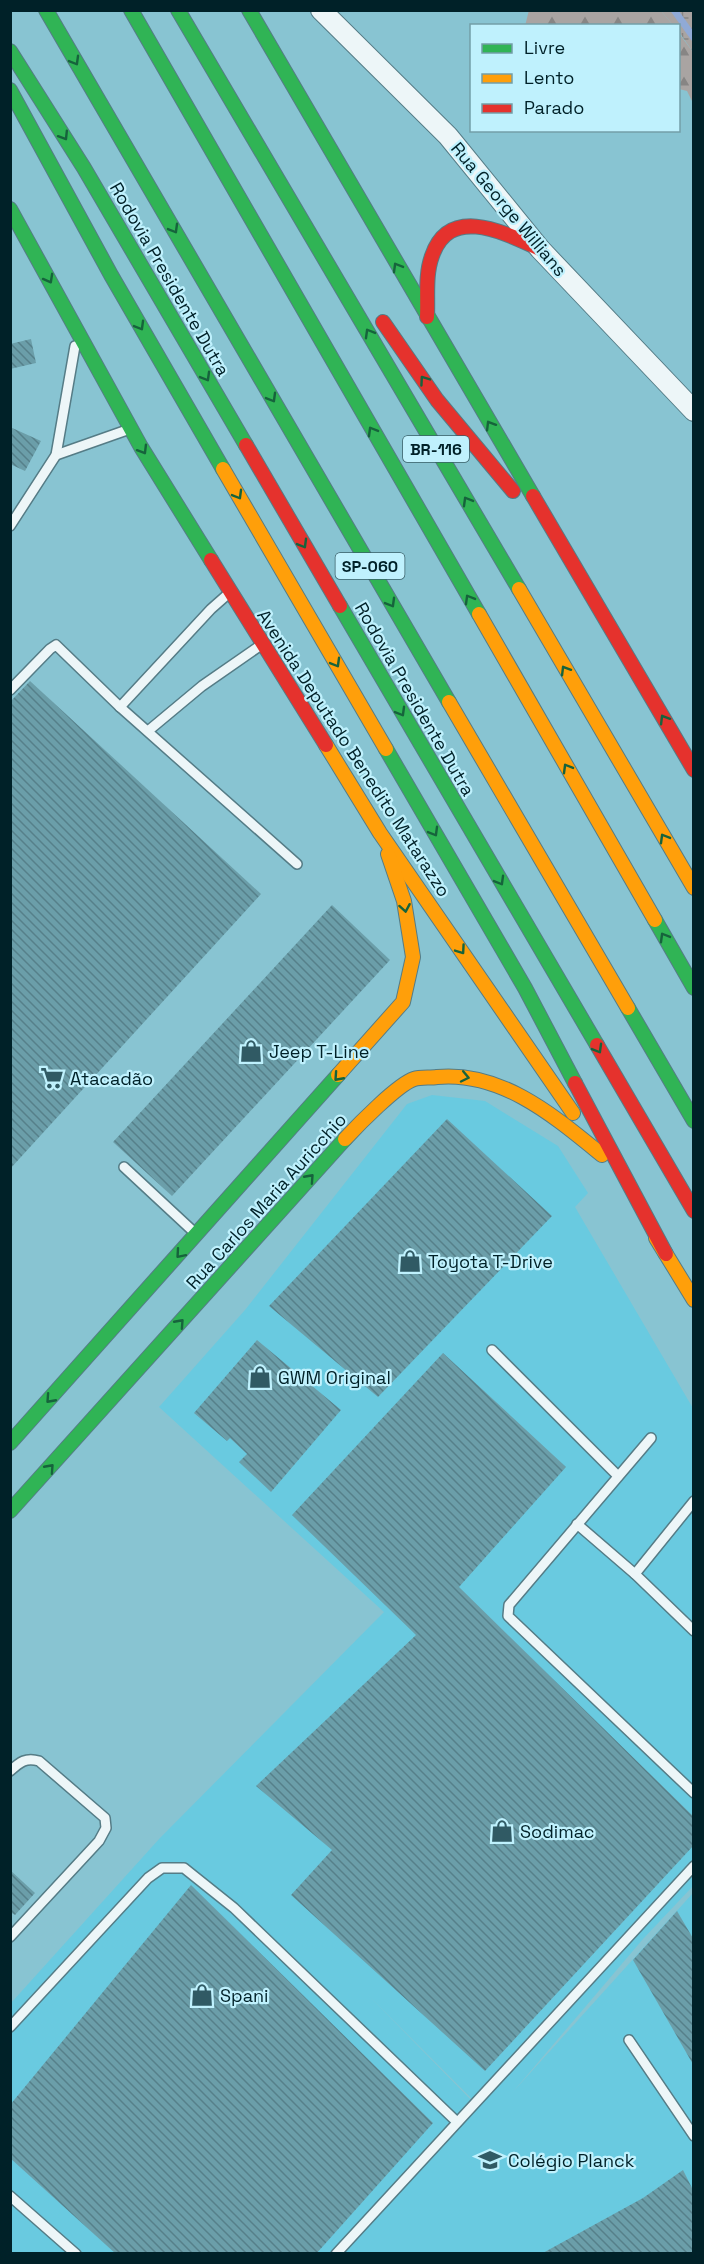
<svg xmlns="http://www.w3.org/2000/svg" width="704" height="2264" font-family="'Space Grotesk',sans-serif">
<defs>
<pattern id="forest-firs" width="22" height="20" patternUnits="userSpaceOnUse" patternTransform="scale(1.5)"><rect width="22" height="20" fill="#a9a4a2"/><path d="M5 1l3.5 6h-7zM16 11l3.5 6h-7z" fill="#878584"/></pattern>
<pattern id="wetland-marsh" width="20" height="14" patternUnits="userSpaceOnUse" patternTransform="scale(1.5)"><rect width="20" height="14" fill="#a9a4a2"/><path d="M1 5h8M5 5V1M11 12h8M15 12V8" fill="none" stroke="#878584"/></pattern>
<pattern id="building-back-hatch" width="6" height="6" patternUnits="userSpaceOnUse" patternTransform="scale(1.5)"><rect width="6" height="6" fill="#6b9ea9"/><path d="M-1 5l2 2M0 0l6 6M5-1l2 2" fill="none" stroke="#56808a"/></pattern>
</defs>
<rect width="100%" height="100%" fill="#88c4d2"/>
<!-- built -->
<path fill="#69cae0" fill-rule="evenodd" d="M 432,1095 L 485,1101 L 558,1146 L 588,1193 L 575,1207 L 694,1410 L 693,1886 L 643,1939 L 512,2093 L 693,1893 L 693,2253 L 11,2254 L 11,2003 L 160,1838 L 384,1612 L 159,1407 L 245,1310 L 407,1104 ZM 367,1994 L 481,2108 L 474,2103 Z"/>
<!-- forest -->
<g fill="url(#forest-firs)">
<polygon points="529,10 661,11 673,25 525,26"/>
<polygon points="678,32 693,52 693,103 687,91 679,89"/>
</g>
<!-- wetland -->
<polygon fill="url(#wetland-marsh)" points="661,11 693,11 693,52 679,32 678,26 673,25"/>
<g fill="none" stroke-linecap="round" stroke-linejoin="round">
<!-- stream -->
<polyline stroke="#90aad6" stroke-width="7" points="674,10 694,38"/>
</g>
<!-- building -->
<g fill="url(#building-back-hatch)">
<polygon points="31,339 36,363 10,369 10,344"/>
<polygon points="10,427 41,441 25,471 10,464"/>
<polygon points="30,681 261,894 10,1169 10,702"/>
<polygon points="332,905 390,960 172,1196 113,1142"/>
<polygon points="447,1119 552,1216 378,1397 269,1306"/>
<polygon points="257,1340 341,1410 271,1492 239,1462 247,1454 230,1438 227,1441 194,1413"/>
<polygon points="443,1353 566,1467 459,1587 694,1817 694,1845 485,2071 291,1895 332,1850 256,1786 416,1635 292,1515"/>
<polygon points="10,1870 35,1893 15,1915 10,1912"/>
<polygon points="191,1885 433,2123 316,2254 116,2254 10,2158 10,2105"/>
<polygon points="677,1911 694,1940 694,2066 633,1960"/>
<polygon points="683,2170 694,2192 694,2254 541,2254 643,2198"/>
</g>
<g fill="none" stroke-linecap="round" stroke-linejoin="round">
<!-- lane casing -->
<g stroke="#557c86" stroke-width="12">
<g id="lane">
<polyline points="56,455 127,430"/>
<polyline points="10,526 56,455 75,346"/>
<polyline points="10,690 50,649 56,645 120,707 297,864"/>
<polyline points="120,707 211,609 228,594"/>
<polyline points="148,731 202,686 261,645"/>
<polyline points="124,1167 195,1233"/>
<polyline points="492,1350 618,1476"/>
<polyline points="651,1438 509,1605 508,1616 694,1793"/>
<polyline points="577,1524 635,1574 694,1631"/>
<polyline points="635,1574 694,1501"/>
<path d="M 10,1771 C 20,1762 26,1757 39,1761 L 105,1818 L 106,1828 L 99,1841 L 10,1937"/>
<polyline points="10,2027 148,1878 162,1868 184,1868 234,1908 457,2122"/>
<polyline points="629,2040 694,2136"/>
<polyline points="10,2196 76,2254"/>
<polyline points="336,2254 694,1866"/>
</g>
</g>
<!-- street casing -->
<g stroke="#557c86" stroke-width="22">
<polyline id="street" points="321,10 448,136 540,249 694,411"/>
</g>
<!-- fast casing -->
<g stroke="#557c86" stroke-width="16">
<g id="fast">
<polyline points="46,10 449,702"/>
<polyline points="131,10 479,614"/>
<polyline points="178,10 519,589"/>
<polyline points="249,10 533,496"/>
<polyline points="10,51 84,168 246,445"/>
<polyline points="10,90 111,275 223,469"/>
<polyline points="10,209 141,447 211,560"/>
<polyline points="340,606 597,1045"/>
<polyline points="386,749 525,988 575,1083"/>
<polyline points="655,920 694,988"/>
<polyline points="628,1008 694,1121"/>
<polyline points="10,1443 338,1075"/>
<polyline points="10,1511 345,1139"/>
</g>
</g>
<!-- slow casing -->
<g stroke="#557c86" stroke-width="16">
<g id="slow">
<polyline points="223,469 386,749"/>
<polyline points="519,589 694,888"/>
<polyline points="479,614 655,920"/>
<polyline points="449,702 628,1008"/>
<polyline points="326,745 380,833 573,1113"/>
<polyline points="338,1075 403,1002 413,957 404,901 388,854"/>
<path d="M 345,1139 C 357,1126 398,1084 414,1079 C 420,1077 430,1078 437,1077 C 502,1071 554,1116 602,1155"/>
<polyline points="656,1238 694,1300"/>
</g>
</g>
<!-- jam casing -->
<g stroke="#557c86" stroke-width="16">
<g id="jam">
<path d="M 427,317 C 428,297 425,275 432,256 C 450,204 505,233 540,249"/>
<polyline points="383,322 437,400 513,491"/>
<polyline points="246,445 340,606"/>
<polyline points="533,496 694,770"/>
<polyline points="211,560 326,745"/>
<polyline points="597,1045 694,1211"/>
<polyline points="575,1083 666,1254"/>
</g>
</g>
<!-- lane -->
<use href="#lane" stroke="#edf6f8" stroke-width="9"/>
<!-- street -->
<use href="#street" stroke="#edf6f8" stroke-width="20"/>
<!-- fast -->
<use href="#fast" stroke="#30b455" stroke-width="14"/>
<!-- slow -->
<use href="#slow" stroke="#ff9f0a" stroke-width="14"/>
<!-- jam -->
<use href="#jam" stroke="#e5322d" stroke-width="14"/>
</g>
<!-- one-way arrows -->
<defs><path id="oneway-chevron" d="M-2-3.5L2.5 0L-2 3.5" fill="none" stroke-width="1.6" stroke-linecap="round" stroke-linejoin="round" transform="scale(1.5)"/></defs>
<g stroke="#16633c">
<use href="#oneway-chevron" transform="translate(75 61) rotate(60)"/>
<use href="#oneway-chevron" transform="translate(64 136) rotate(58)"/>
<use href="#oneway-chevron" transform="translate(174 229) rotate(60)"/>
<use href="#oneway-chevron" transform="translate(397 267) rotate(-120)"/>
<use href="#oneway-chevron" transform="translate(49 279) rotate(61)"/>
<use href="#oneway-chevron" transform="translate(140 326) rotate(60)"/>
<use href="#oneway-chevron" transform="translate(369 333) rotate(-120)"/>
<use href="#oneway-chevron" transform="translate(206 377) rotate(60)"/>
<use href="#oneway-chevron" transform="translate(424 380) rotate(-125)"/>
<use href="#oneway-chevron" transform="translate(272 398) rotate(60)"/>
<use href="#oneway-chevron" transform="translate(490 425) rotate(-121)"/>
<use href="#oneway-chevron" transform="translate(372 431) rotate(-120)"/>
<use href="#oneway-chevron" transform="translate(143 450) rotate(59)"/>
<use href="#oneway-chevron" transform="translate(238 495) rotate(60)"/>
<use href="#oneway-chevron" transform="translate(467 501) rotate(-120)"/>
<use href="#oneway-chevron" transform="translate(303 544) rotate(60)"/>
<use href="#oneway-chevron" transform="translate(469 599) rotate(-120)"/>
<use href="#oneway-chevron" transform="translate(391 603) rotate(60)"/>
<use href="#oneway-chevron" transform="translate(336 663) rotate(60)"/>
<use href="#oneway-chevron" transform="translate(565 670) rotate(-121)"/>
<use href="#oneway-chevron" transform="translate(401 712) rotate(60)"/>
<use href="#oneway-chevron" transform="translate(664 719) rotate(-121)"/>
<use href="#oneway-chevron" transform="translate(567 768) rotate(-120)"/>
<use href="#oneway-chevron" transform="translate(434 832) rotate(60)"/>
<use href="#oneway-chevron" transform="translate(664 838) rotate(-120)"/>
<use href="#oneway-chevron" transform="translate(500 881) rotate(60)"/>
<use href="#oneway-chevron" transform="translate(405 908) rotate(80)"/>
<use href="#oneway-chevron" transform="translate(664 937) rotate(-120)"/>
<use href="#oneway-chevron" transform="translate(461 950) rotate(55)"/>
<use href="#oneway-chevron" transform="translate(598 1049) rotate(60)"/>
<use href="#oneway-chevron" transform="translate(338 1077) rotate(132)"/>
<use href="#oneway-chevron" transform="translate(465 1077) rotate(12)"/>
<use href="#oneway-chevron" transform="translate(310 1178) rotate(-48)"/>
<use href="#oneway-chevron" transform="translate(180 1254) rotate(131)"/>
<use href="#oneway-chevron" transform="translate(180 1323) rotate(-48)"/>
<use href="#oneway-chevron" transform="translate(50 1399) rotate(132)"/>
<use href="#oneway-chevron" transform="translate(50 1468) rotate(-48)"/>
</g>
<!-- icons -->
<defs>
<g id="shop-bare" transform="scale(1.8)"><path d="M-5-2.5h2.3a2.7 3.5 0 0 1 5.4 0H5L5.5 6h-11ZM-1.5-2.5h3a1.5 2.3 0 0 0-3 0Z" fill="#305a64" stroke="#bff1fd" stroke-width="2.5" paint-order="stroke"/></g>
<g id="supermarket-bare" transform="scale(1.8)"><path d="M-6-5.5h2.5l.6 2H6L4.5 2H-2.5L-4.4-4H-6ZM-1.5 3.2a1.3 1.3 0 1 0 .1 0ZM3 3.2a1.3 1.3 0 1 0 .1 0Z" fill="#305a64" stroke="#bff1fd" stroke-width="2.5" paint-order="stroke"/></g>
<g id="school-bare" transform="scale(1.8)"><path d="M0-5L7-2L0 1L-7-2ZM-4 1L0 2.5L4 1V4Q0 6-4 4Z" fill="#305a64" stroke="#bff1fd" stroke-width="2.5" paint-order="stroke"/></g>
</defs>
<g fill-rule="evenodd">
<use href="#shop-bare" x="251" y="1051"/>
<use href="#supermarket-bare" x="52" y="1078"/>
<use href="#shop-bare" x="410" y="1261"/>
<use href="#shop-bare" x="260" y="1377"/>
<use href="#shop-bare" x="502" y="1831"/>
<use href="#shop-bare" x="202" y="1995"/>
<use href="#school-bare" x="490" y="2160"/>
</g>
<g text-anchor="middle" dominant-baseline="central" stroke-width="4.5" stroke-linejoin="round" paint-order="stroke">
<!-- shield labels -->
<g fill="#bff1fd" stroke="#395f68" stroke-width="1.5">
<rect x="403" y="436" width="66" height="26" rx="4.5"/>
<rect x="335.5" y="553" width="69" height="26" rx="4.5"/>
</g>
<g font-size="16" font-weight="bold" fill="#002128">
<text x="436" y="449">BR-116</text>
<text x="370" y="566">SP-060</text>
</g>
<!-- street labels -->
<g font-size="18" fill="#002128" stroke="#bff1fd">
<text transform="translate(509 209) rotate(50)">Rua George Willians</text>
<text transform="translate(170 279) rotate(60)">Rodovia Presidente Dutra</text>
<text transform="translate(415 699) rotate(60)">Rodovia Presidente Dutra</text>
<text transform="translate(354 753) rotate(57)">Avenida Deputado Benedito Matarazzo</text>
<text transform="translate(266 1201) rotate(-48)">Rua Carlos Maria Auricchio</text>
</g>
<!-- poi labels -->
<g font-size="18" fill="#002128" stroke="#bff1fd" text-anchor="start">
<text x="269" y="1051">Jeep T-Line</text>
<text x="70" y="1078">Atacadão</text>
<text x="428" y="1261">Toyota T-Drive</text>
<text x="278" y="1377">GWM Original</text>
<text x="520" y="1831">Sodimac</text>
<text x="220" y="1995">Spani</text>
<text x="508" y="2160">Colégio Planck</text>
</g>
</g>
<!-- border -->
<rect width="704" height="2264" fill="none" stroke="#002128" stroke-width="24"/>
<!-- legend -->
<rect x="470" y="24" width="210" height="108" fill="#bff1fd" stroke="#739ea8" stroke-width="1.5"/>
<rect x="482" y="44" width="30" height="9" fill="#30b455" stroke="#739ea8" stroke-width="1.5"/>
<text x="524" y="54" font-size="18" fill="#002128">Livre</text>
<rect x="482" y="74" width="30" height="9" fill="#ff9f0a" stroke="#739ea8" stroke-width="1.5"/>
<text x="524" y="84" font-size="18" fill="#002128">Lento</text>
<rect x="482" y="104" width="30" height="9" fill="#e5322d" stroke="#739ea8" stroke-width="1.5"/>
<text x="524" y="114" font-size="18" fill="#002128">Parado</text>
</svg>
